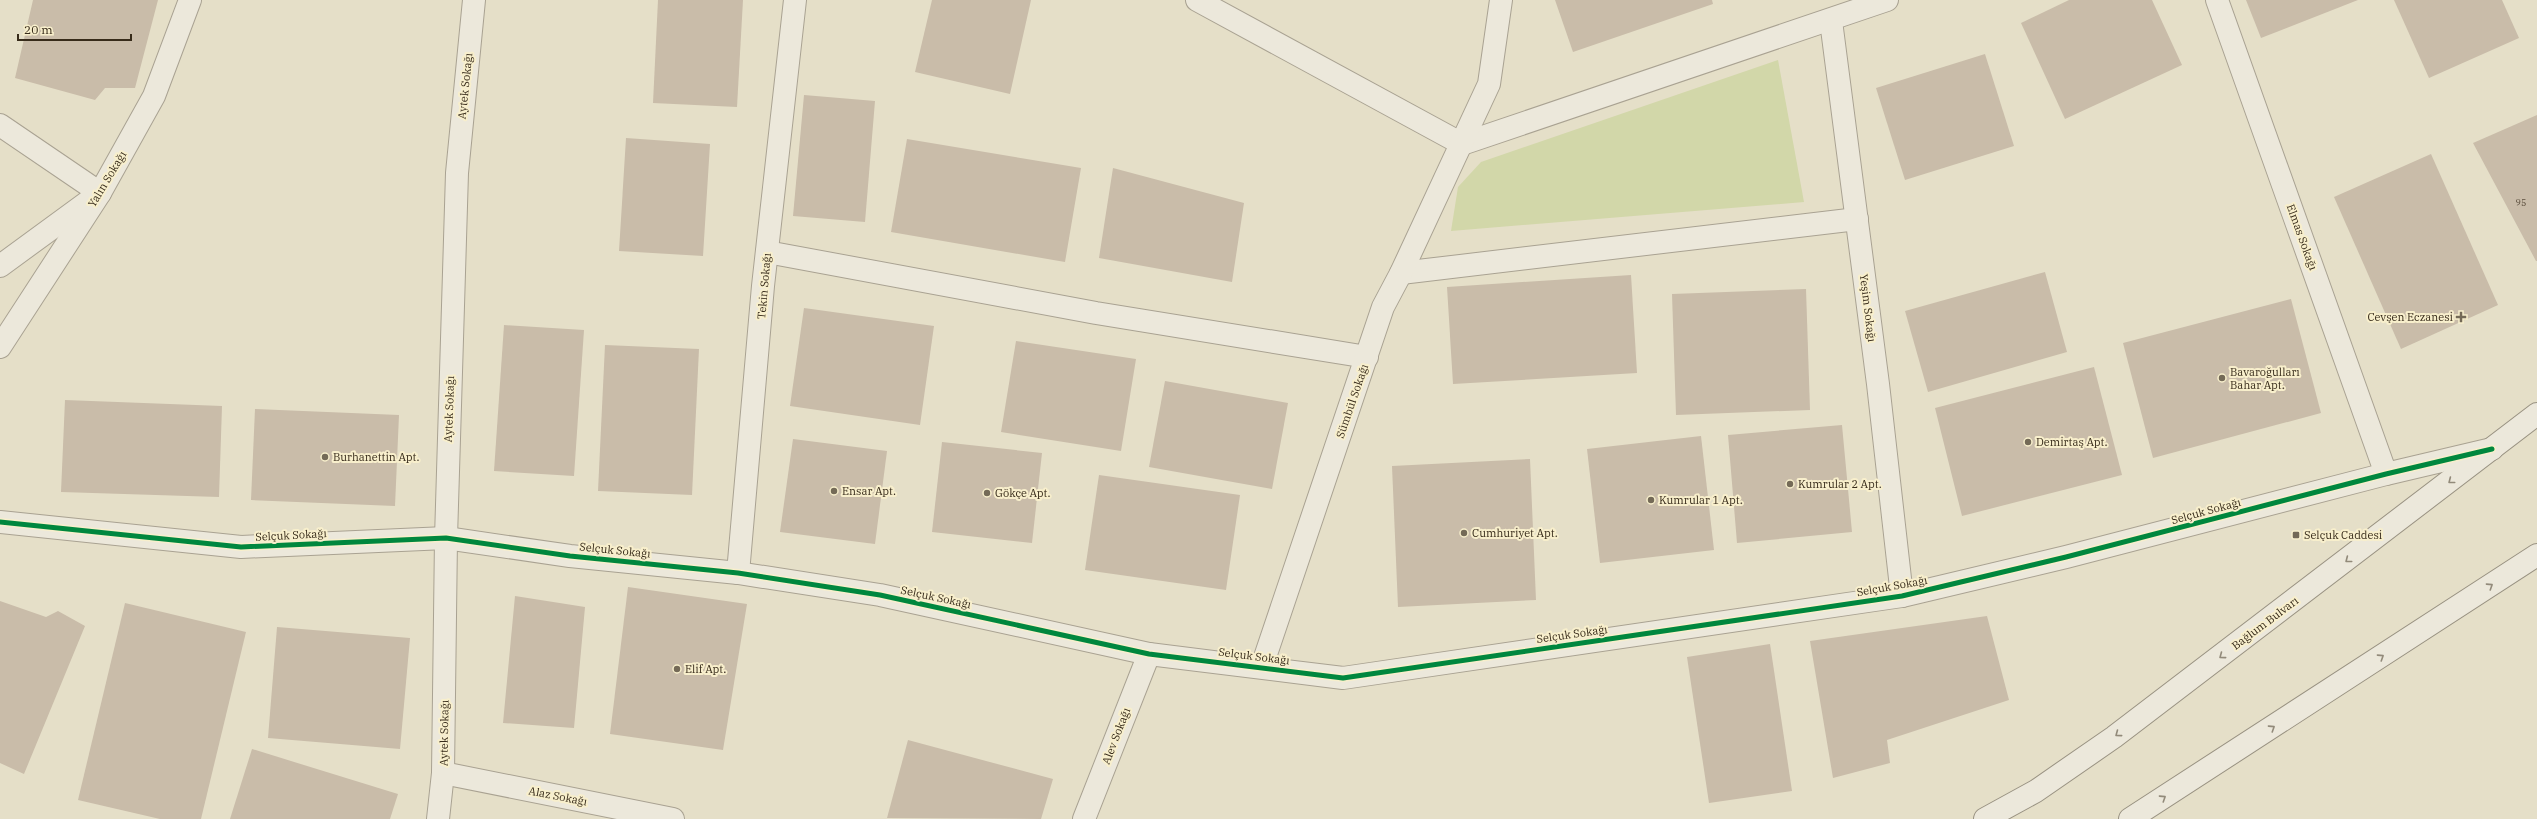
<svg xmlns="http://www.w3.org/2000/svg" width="2537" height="819" font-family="'IBM Plex Serif',serif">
<rect width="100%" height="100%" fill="#e5dfc8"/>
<!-- green -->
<polygon fill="#d2d7a9" points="1778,60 1804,202 1451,231 1458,187 1481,162"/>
<!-- building -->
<g fill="#c9bca9">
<polygon points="33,0 158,0 135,88 105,88 95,100 15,78"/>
<polygon points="658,0 743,0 737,107 653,103"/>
<polygon points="932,0 1031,0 1010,94 915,72"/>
<polygon points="1555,0 1712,0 1713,4 1573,52"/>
<polygon points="2069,0 2152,0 2182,65 2065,119 2021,23"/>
<polygon points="2246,0 2358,0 2261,38"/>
<polygon points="2394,0 2502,0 2519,38 2429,78"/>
<polygon points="1985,54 2014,146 1905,180 1876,88"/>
<polygon points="804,95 875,101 865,222 793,216"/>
<polygon points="2537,115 2537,261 2536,261 2473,143"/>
<polygon points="626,138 710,144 703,256 619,251"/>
<polygon points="907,139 1081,168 1065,262 891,232"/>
<polygon points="2431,154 2498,305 2401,349 2334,197"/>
<polygon points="1113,168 1244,203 1232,282 1099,258"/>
<polygon points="2045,272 2067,352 1928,392 1905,311"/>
<polygon points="1631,275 1637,373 1453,384 1447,287"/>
<polygon points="1806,289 1810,410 1676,415 1672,294"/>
<polygon points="2291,299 2321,413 2153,458 2123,343"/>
<polygon points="804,308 934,326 920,425 790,406"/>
<polygon points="504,325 584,330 574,476 494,471"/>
<polygon points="1016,341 1136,359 1121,451 1001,432"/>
<polygon points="605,345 699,349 692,495 598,491"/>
<polygon points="2094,367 2122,475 1962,516 1935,408"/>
<polygon points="1165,381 1288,403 1272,489 1149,467"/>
<polygon points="65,400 222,406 219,497 61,492"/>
<polygon points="255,409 399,415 395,506 251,500"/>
<polygon points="1842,425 1852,532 1737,543 1728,435"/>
<polygon points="1701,436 1714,550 1600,563 1587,449"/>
<polygon points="793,439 887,451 875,544 780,532"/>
<polygon points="942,442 1042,453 1032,543 932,532"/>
<polygon points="1530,459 1536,600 1398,607 1392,466"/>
<polygon points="1099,475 1240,495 1226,590 1085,570"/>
<polygon points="628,587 747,604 723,750 610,734"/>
<polygon points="515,596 585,607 574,728 503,723"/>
<polygon points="0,601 46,617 58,611 85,626 24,774 0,763"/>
<polygon points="125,603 246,632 201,819 160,819 78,800"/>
<polygon points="1987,616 2009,700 1887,740 1890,763 1833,778 1810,641"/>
<polygon points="277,627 410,638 400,749 268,738"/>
<polygon points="1770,644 1792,791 1709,803 1687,657"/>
<polygon points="908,740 1053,779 1041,819 887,818"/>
<polygon points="252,749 398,794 390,819 230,819"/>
</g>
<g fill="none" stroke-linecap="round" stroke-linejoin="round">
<!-- minor casing -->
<g stroke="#a9a292" stroke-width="24">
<g id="minor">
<polyline points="1197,0 1462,144 1887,0"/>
<polyline points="2217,0 2386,474"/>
<polyline points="1831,21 1878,384 1902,596"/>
<polyline points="0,125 100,193 0,266"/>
<polyline points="767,252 1096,313 1367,357"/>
<polyline points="1401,273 1857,219"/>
<polyline points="738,573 763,286 795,0"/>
<polyline points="1262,666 1383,307 1401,273 1489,84 1501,0"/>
<polyline points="443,773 673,819"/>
<polyline points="438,819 443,773 446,538 457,173 474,0"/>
<polyline points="1084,819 1149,654"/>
</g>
</g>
<!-- tertiary casing -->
<g stroke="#a9a292" stroke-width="24">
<g id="tertiary">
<polyline points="0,347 100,193 154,96 190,0"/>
<polyline points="0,522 241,547 446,538 570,556 738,573 880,595 1149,654 1343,678 1902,596 2066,557 2386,474 2492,449"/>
</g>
</g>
<!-- secondary casing -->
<g stroke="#999282" stroke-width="24">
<g id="secondary">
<polyline points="1985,819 2036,791 2114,737 2537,414"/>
<polyline points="2130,819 2537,555"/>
</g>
</g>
<!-- minor -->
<use href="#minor" stroke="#ece8db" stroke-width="22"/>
<!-- tertiary -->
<use href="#tertiary" stroke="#ece8db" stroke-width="22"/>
<!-- secondary -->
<use href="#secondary" stroke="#ece8db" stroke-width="22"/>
<!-- cycleway casing -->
<g stroke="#f8efcc" stroke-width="8">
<polyline id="cycleway" points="0,522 241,547 446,538 570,556 738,573 880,595 1149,654 1343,678 1902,596 2066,557 2386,474 2492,449"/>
</g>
<!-- cycleway -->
<use href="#cycleway" stroke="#00873e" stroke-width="5"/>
</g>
<!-- one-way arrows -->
<defs><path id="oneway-chevron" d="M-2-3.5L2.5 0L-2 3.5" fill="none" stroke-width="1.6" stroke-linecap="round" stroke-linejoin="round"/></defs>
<g stroke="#928a7a">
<use href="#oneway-chevron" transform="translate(2451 481) rotate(142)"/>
<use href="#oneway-chevron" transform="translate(2348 560) rotate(142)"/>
<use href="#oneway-chevron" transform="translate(2490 586) rotate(-33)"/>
<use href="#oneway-chevron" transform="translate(2222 656) rotate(143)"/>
<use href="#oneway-chevron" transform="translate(2381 657) rotate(-33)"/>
<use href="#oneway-chevron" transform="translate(2272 728) rotate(-33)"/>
<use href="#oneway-chevron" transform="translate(2118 734) rotate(143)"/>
<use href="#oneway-chevron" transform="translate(2163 798) rotate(-33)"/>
</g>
<!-- markers -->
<g fill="#746a57" stroke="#f8efcc" stroke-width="1.5">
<path d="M2459 311h4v4h4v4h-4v4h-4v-4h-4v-4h4z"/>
<circle cx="2222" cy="378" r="4"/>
<circle cx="2028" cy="442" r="4"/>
<circle cx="325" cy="457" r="4"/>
<circle cx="1790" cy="484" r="4"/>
<circle cx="834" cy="491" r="4"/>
<circle cx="987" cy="493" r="4"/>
<circle cx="1651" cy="500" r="4"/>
<circle cx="1464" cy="533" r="4"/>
<rect x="2292" y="531" width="8" height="8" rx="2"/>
<circle cx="677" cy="669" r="4"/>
</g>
<g text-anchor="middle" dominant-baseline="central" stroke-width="4" stroke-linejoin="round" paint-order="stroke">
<!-- number labels -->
<g font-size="9" fill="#5c4f3e">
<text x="2521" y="202">95</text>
</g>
<!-- street labels -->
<g font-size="11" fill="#372b1a" stroke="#f8efcc">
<text transform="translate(465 86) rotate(-84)">Aytek Sokağı</text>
<text transform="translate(107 179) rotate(-59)">Yalın Sokağı</text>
<text transform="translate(2302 237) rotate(70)">Elmas Sokağı</text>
<text transform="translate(764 286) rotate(-85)">Tekin Sokağı</text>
<text transform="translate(1868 308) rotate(83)">Yeşim Sokağı</text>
<text transform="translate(1352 401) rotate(-71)">Sümbül Sokağı</text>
<text transform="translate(449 409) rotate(-88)">Aytek Sokağı</text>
<text transform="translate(2206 511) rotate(-15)">Selçuk Sokağı</text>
<text transform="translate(291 535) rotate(-3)">Selçuk Sokağı</text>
<text transform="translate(615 550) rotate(6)">Selçuk Sokağı</text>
<text transform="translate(1892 586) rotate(-10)">Selçuk Sokağı</text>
<text transform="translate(936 597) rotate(12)">Selçuk Sokağı</text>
<text transform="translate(2265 623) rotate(-37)">Bağlum Bulvarı</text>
<text transform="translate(1572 634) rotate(-8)">Selçuk Sokağı</text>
<text transform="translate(1254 656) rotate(7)">Selçuk Sokağı</text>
<text transform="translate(444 733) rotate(-89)">Aytek Sokağı</text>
<text transform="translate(1116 736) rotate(-69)">Alev Sokağı</text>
<text transform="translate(558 796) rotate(11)">Alaz Sokağı</text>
</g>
<!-- poi labels -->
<g font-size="11" fill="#372b1a" stroke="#f8efcc" text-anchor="start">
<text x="2453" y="317" text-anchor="end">Cevşen Eczanesi</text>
<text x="2230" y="372">Bavaroğulları<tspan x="2230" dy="13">Bahar Apt.</tspan></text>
<text x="2036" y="442">Demirtaş Apt.</text>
<text x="333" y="457">Burhanettin Apt.</text>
<text x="1798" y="484">Kumrular 2 Apt.</text>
<text x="842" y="491">Ensar Apt.</text>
<text x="995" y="493">Gökçe Apt.</text>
<text x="1659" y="500">Kumrular 1 Apt.</text>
<text x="1472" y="533">Cumhuriyet Apt.</text>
<text x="2304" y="535">Selçuk Caddesi</text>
<text x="685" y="669">Elif Apt.</text>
</g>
</g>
<!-- scale -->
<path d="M18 34v6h113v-6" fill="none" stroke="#372b1a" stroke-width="2"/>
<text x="24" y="34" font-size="12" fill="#372b1a" stroke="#f8efcc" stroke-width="3" paint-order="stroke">20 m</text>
</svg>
